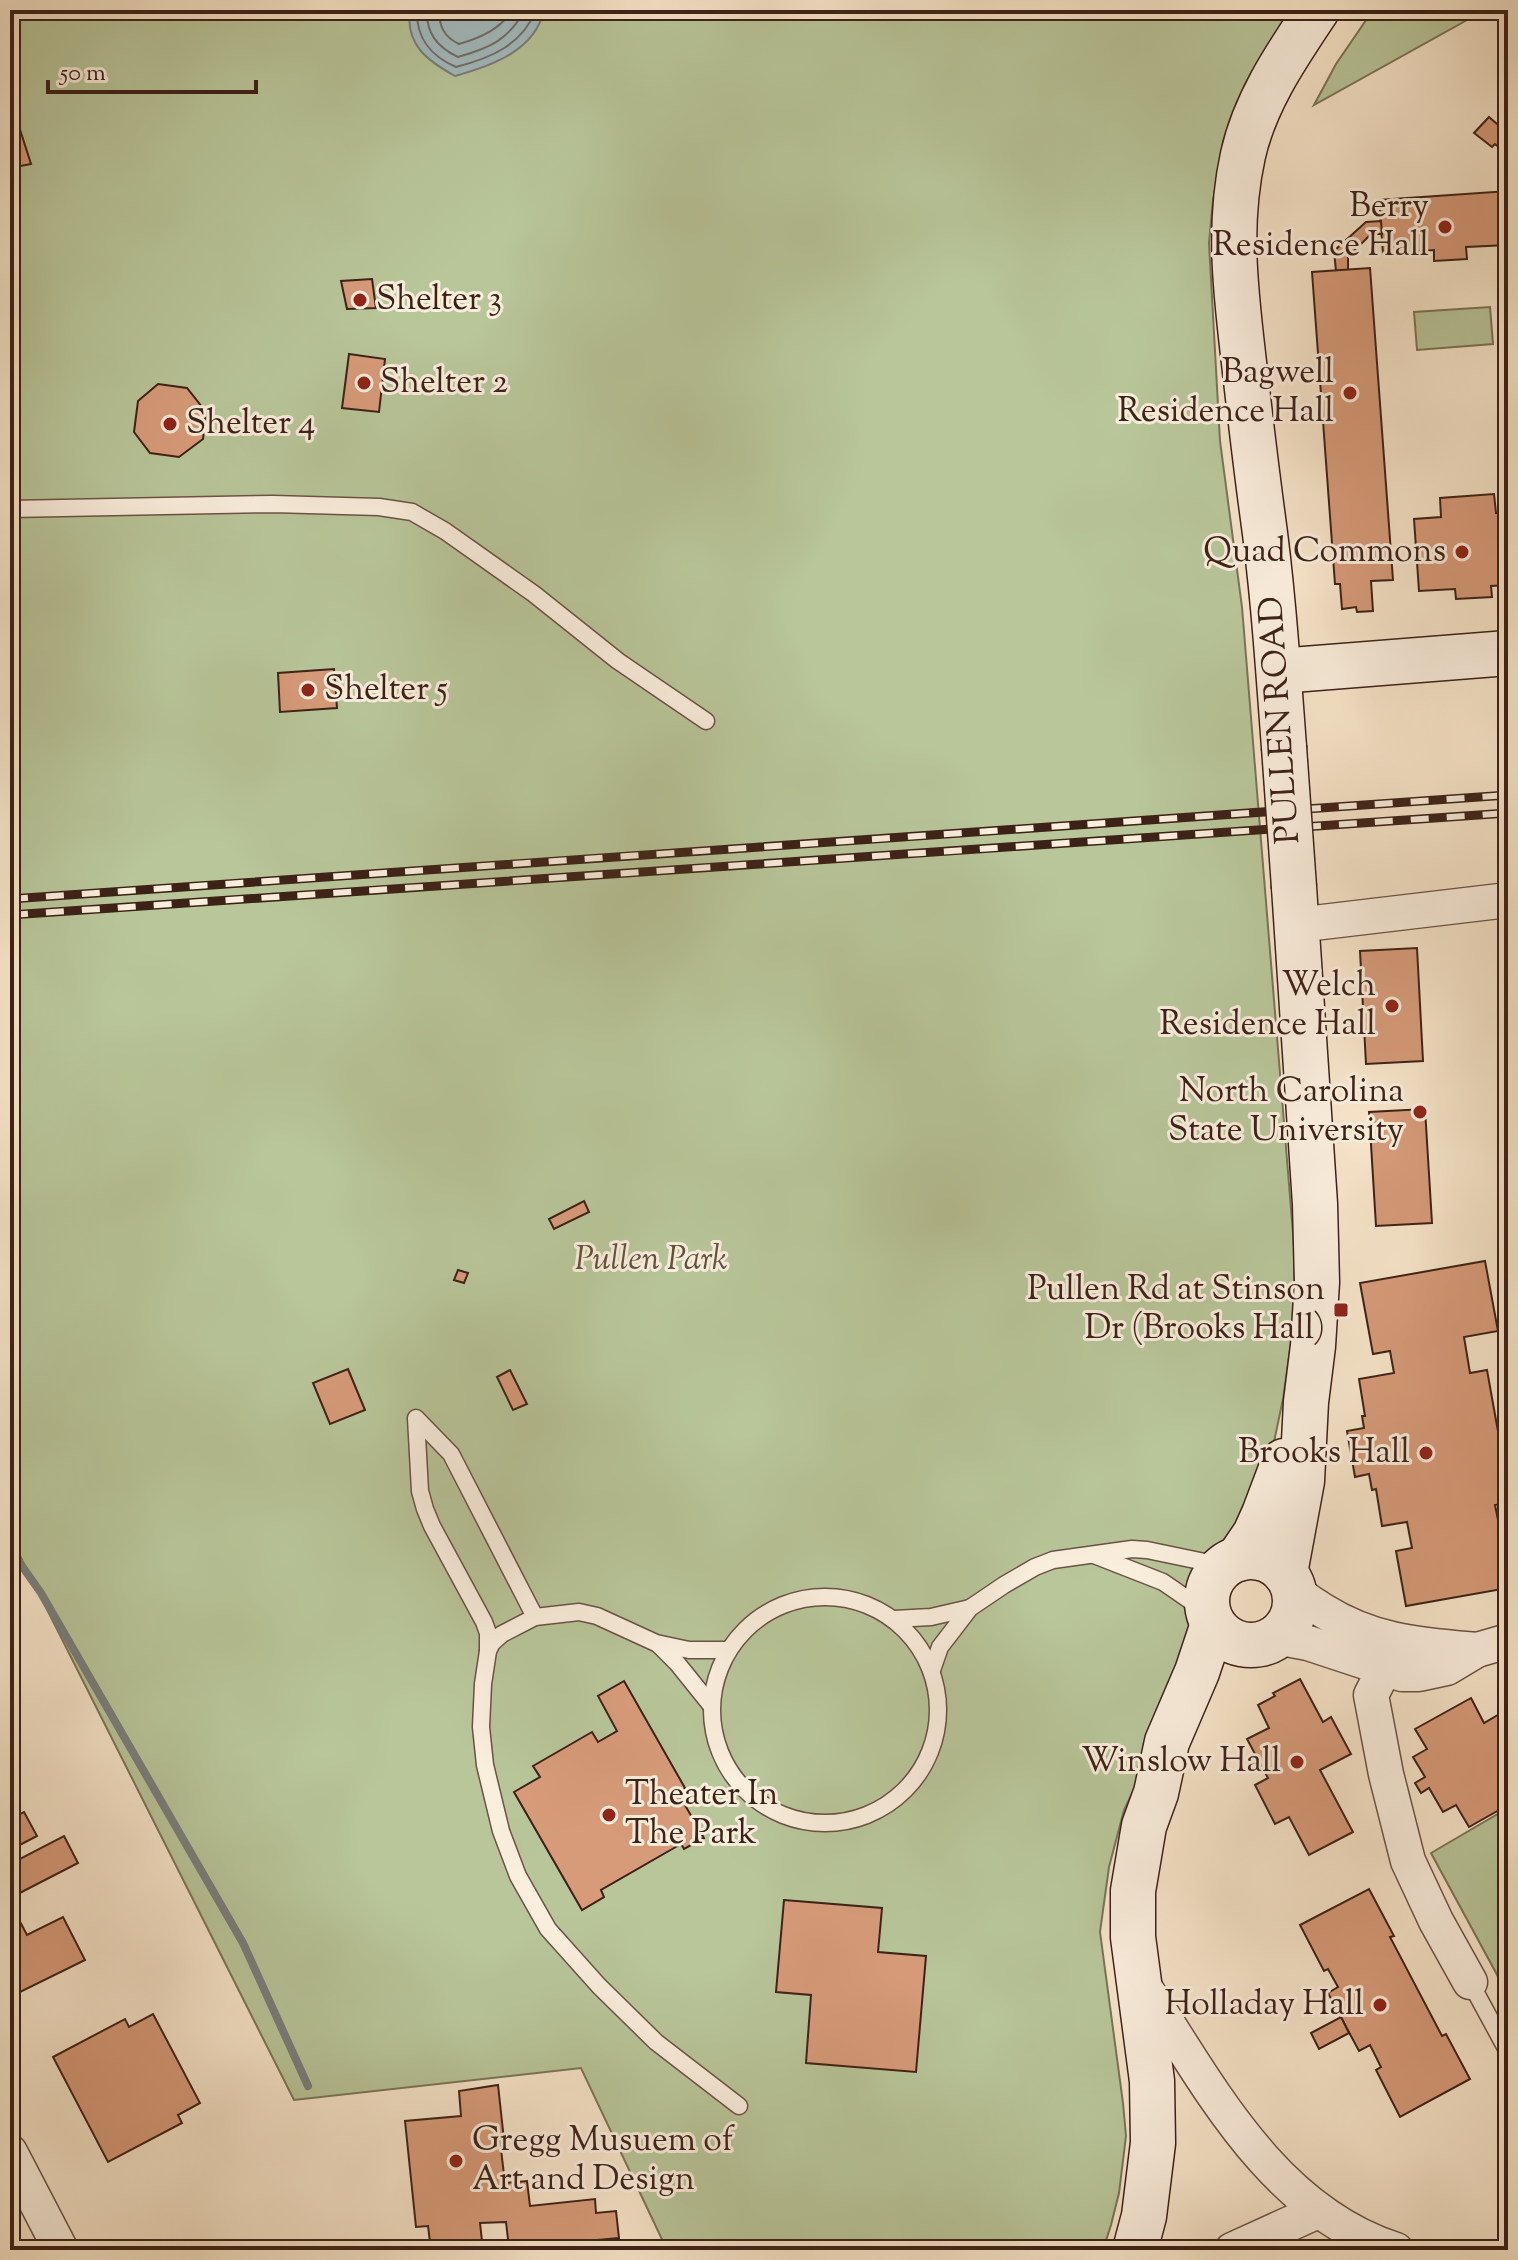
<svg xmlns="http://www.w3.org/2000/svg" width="1518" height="2260" font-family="'Sorts Mill Goudy',serif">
<rect width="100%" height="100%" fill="#f7e5ca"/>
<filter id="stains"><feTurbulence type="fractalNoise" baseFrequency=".0025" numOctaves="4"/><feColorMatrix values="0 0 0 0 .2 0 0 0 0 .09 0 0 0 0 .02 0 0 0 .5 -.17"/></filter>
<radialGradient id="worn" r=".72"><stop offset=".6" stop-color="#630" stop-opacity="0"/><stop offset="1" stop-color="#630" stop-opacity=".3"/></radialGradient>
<!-- green -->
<g fill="#b8c69a" stroke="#7a7458" stroke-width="2">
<polygon points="10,10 1294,10 1226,135 1213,200 1209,243 1220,441 1242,607 1295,1258 1293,1328 1283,1399 1267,1475 1233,1545 1187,1679 1124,1810 1109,1867 1100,1932 1123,2103 1126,2136 1119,2193 1111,2225 1103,2250 667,2250 581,2068 294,2100 10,1536"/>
<polygon points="1373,10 1485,10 1314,105 1336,64"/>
<polygon points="1490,307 1493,344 1417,350 1414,312"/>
<polygon points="1508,1808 1508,1995 1431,1853"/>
</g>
<!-- water -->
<path fill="#a2bcc1" stroke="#797e7d" stroke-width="2" d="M 410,10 L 544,10 C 535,51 491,66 455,76 C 428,61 405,45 410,10 Z"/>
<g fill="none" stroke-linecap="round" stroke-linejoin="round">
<!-- shore -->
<g stroke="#6f6e6c" stroke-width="2">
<path d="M 417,10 C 416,39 431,56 456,67 C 491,58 522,45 536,10"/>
<path d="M 427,10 C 426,33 437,47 458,57 C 490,48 508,40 525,10"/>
<path d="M 439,10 C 439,26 444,37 459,44 C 480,38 501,29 512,10"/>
</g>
<!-- stream -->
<polyline stroke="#797e7d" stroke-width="8" points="10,1549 41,1593 243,1943 308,2086"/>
</g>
<!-- building -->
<g fill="#d79b79" stroke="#3c2117" stroke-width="2">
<polygon points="16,117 31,164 10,168 10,118"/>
<polygon points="1489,117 1504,130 1508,125 1508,155 1495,144 1492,147 1474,133"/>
<polygon points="1508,191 1508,245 1466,247 1467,259 1434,261 1434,250 1383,254 1379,200"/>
<polygon points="1381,221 1382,234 1371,234 1348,257 1348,270 1336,271 1334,251 1366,222"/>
<polygon points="1370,268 1393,580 1371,581 1373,611 1357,612 1356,607 1342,609 1340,584 1335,584 1312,272"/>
<polygon points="372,279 376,308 347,309 341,281"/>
<polygon points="349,354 385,359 379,412 342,408"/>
<polygon points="158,384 187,388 206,412 203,439 179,457 150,453 134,432 138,401"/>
<polygon points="1494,494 1496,513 1508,513 1508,585 1491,586 1492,597 1456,599 1455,589 1419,591 1414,519 1441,517 1440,498"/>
<polygon points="334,669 337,708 280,712 278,673"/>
<polygon points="1417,948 1423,1061 1366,1064 1360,951"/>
<polygon points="1425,1109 1432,1223 1376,1226 1369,1112"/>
<polygon points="584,1201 589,1212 554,1229 549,1219"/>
<polygon points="1485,1261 1498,1331 1464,1337 1470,1373 1487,1370 1508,1487 1508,1503 1495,1505 1498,1520 1508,1519 1508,1588 1406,1606 1396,1551 1412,1548 1407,1522 1382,1526 1376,1489 1372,1490 1369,1474 1355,1477 1347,1431 1364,1428 1362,1416 1365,1416 1359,1379 1394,1373 1390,1351 1373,1354 1360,1283"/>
<polygon points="458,1270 468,1273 464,1283 454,1280"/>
<polygon points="348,1369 365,1410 330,1424 313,1383"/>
<polygon points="510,1370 527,1404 513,1410 497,1377"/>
<polygon points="1300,1679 1323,1722 1331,1717 1351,1754 1320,1770 1353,1832 1309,1855 1289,1817 1275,1824 1255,1785 1268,1778 1247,1739 1269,1728 1258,1705 1275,1696 1273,1693"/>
<polygon points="624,1681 685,1788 678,1793 704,1838 684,1849 681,1844 601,1890 604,1897 582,1910 514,1792 540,1777 533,1766 592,1732 598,1742 617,1731 598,1696"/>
<polygon points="1471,1698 1484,1723 1508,1709 1508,1805 1469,1827 1456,1805 1443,1812 1429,1788 1421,1793 1415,1783 1425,1777 1413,1757 1427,1749 1415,1729"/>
<polygon points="24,1812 37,1836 10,1850 10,1819"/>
<polygon points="64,1836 78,1863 10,1898 10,1864"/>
<polygon points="1369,1889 1394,1936 1390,1937 1442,2036 1446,2034 1470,2079 1400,2117 1376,2070 1381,2067 1370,2045 1359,2051 1328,1993 1338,1987 1328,1969 1324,1971 1300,1925"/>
<polygon points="784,1900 882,1908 878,1952 926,1956 916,2072 806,2063 811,1995 776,1992"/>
<polygon points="17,1916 27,1935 63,1917 85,1960 10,1997 10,1919"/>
<polygon points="153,2014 200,2103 178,2115 182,2123 108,2162 53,2057 125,2019 129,2027"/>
<polygon points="1341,2017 1349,2033 1319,2049 1311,2033"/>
<polygon points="498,2085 504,2140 500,2141 505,2183 527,2181 530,2206 595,2199 596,2213 616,2211 619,2238 509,2248 506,2222 480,2223 483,2250 431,2250 428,2226 416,2227 405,2121 461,2116 459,2091"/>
</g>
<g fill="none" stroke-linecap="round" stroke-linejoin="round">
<!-- lane casing -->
<g stroke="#6b5244" stroke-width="19">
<g id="lane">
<polyline points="10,509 273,504 379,507 412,512 445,531 534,594 618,661 706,721"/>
<polyline points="1094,1555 1163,1582 1208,1613"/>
<circle cx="825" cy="1710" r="113"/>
<polyline points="894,1619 931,1617 970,1608"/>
<polyline points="658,1644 677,1663 710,1704"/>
<polyline points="728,1650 689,1650 656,1643 597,1616 579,1612 535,1617 502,1634 492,1643 488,1651 483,1684 481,1727 485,1765 501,1831 518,1876 548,1929 599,1986 656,2042 739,2106"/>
<polyline points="488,1651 488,1633 484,1622 432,1526 425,1509 420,1491 416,1418 451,1454 535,1617"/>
<polyline points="932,1670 940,1647 970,1608 1004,1585 1035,1567 1053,1560 1132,1549 1147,1550 1224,1566"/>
<polyline points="1470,1982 1508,2052"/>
</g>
</g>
<!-- street casing -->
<g stroke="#6b5244" stroke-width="37">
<g id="street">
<polyline points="1297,925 1508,900"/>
<path d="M 1293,1587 C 1300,1597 1311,1603 1322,1610 C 1373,1642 1419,1645 1477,1650"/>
<polyline points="1276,1637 1308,1643 1402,1674 1419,1674 1447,1668 1477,1650 1508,1641"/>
<polyline points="1384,1670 1371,1695 1386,1774 1408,1861 1436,1921 1470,1982"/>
<path d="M 1140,1980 C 1208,2084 1271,2210 1396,2250"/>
<polyline points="10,2152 61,2250"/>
<polyline points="1232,2250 1318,2211"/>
</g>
</g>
<!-- secondary casing -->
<g stroke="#3c2117" stroke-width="47">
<g id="secondary">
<polyline points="1279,671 1508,653"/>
<path d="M 1284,747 C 1278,668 1273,589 1262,511 C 1255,459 1249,407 1243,354 C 1235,286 1228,223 1243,155 C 1255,101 1287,55 1317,10"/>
<circle cx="1251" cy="1601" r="44"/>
<polyline points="1238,1559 1255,1534 1264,1514 1284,1461"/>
<polyline points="1285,1573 1302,1481 1306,1402 1313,1346 1317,1282 1315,1204 1294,887"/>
<polyline points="1135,2250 1144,2216 1153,2143 1152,2081 1133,1937 1133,1891 1144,1826 1156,1793 1167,1742 1197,1672 1213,1624"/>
</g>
</g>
<!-- lane -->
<use href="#lane" stroke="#faeedd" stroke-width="16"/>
<!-- street -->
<use href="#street" stroke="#faeedd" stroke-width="34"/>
<!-- secondary -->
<use href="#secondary" stroke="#faeedd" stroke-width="44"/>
<!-- rail casing -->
<g stroke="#3c2117" stroke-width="9">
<g id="rail">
<polyline points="10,899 1508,795"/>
<polyline points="10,915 1508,813"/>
</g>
</g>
<!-- rail -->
<use href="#rail" stroke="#faeedd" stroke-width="6" stroke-dasharray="18" stroke-linecap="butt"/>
<!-- secondary-bridge casing -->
<g stroke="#3c2117" stroke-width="47" stroke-linecap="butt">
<polyline id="secondary-bridge" points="1284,747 1294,887"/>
</g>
<!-- secondary-bridge -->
<use href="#secondary-bridge" stroke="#faeedd" stroke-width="44"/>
</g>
<!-- markers -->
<g fill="#8f2418" stroke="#faeedd" stroke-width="3">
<circle cx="1445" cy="227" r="8"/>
<circle cx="360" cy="300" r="8"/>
<circle cx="364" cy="383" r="8"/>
<circle cx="1350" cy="393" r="8"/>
<circle cx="170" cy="424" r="8"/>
<circle cx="1462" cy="552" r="8"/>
<circle cx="308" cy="690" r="8"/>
<circle cx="1392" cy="1006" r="8"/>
<circle cx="1420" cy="1112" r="8"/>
<rect x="1333" y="1302" width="16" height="16" rx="4"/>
<circle cx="1426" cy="1453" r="8"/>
<circle cx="1297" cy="1762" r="8"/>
<circle cx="609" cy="1815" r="8"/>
<circle cx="1380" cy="2005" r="8"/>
<circle cx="456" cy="2161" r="8"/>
</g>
<g text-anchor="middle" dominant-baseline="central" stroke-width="6" stroke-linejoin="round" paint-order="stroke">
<!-- poi labels -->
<g font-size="34" fill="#3c2117" stroke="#faeedd" text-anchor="end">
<text x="1429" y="207">Berry<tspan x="1429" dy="39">Residence Hall</tspan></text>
<text x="376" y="300" text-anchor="start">Shelter 3</text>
<text x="1334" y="373">Bagwell<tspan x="1334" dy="39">Residence Hall</tspan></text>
<text x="380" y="383" text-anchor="start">Shelter 2</text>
<text x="186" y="424" text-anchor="start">Shelter 4</text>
<text x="1446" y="552">Quad Commons</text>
<text x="324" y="690" text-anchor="start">Shelter 5</text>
<text x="1376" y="986">Welch<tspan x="1376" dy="39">Residence Hall</tspan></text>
<text x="1404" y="1092">North Carolina<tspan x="1404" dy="39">State University</tspan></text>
<text x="1325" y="1290">Pullen Rd at Stinson<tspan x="1325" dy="39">Dr (Brooks Hall)</tspan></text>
<text x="1410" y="1453">Brooks Hall</text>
<text x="1281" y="1762">Winslow Hall</text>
<text x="625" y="1795" text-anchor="start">Theater In<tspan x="625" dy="39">The Park</tspan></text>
<text x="1364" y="2005">Holladay Hall</text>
<text x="472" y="2141" text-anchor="start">Gregg Musuem of<tspan x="472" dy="39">Art and Design</tspan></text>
</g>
<!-- street labels -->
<g font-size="34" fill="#3c2117" stroke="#faeedd">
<text transform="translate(1281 720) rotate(-94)">PULLEN ROAD</text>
</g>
<!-- park labels -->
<g font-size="34" font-style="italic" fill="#61533e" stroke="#faeedd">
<text x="651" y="1260">Pullen Park</text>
</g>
</g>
<!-- margin -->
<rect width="1518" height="2260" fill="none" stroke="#f7e5ca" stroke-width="40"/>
<rect x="12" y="12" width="1494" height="2236" fill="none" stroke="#3c2117" stroke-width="4"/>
<rect x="20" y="20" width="1478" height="2220" fill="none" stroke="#3c2117" stroke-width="2"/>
<!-- scale -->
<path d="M48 80v12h208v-12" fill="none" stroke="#3c2117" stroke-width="4"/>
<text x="60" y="80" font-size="24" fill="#3c2117" stroke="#faeedd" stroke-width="6" paint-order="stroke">50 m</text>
<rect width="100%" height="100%" filter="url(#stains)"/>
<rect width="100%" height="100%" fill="url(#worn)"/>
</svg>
